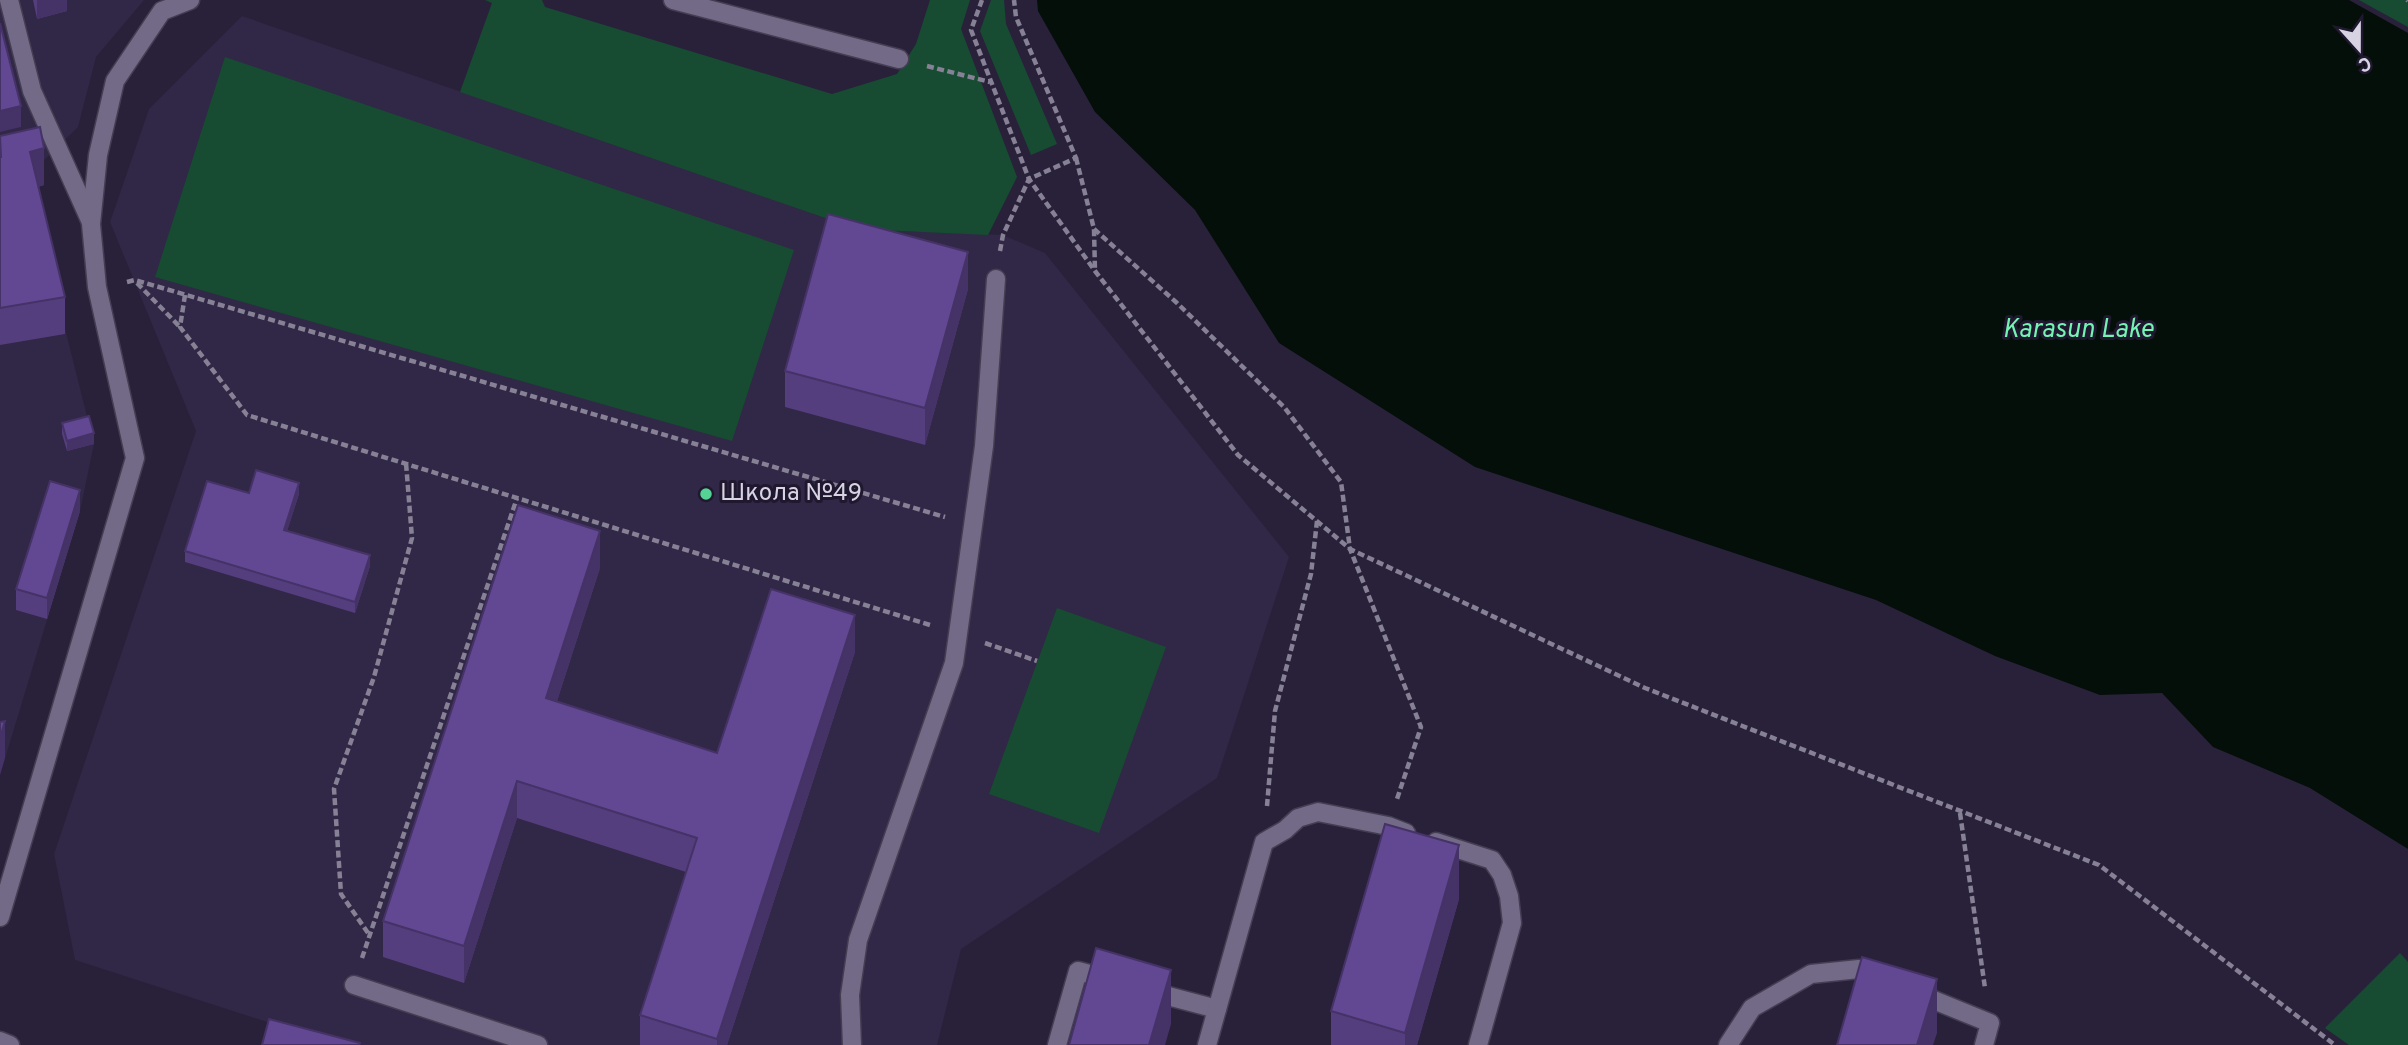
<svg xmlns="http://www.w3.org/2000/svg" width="2408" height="1045" font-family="Overpass,sans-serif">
<rect width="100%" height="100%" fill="#29213a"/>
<!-- built -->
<g fill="#312746">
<polygon points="0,0 144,0 96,57 78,127 40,164 44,185 30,189 94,444 80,511 0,775"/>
<polygon points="242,16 857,229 1003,235 1045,253 1289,557 1217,778 961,949 937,1045 338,1045 75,960 54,854 196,431 110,222 149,109"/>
</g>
<!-- green -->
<g fill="#174c33">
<polygon points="485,0 542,0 545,7 832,94 897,74 916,44 930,0 970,0 961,29 1017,177 988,235 857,229 460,92 492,3"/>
<polygon points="991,0 1004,0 1006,24 1057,144 1031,155 980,31"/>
<polygon points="2359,0 2408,0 2408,27"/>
<polygon points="225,57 794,250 732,441 155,277"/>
<polygon points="1057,608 1166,647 1099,833 989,794"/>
<polygon points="2400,953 2408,962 2408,1045 2349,1045 2325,1028"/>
</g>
<!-- water -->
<polygon fill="#040f09" points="1037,0 2349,0 2408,33 2408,849 2310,788 2213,747 2162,693 2100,695 1995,656 1876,600 1475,467 1279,343 1195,210 1095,112 1038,11"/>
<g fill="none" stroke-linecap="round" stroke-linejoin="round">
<!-- lane casing -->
<g stroke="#453e53" stroke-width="21">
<g id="lane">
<polyline points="9,0 32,91 90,220"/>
<polyline points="673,0 899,59"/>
<polyline points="1436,842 1492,860 1502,875 1509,896 1512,923 1478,1045"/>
<polyline points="0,917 135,458 97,287 91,224 98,155 115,81 162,11 190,0"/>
<polyline points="354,985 538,1045"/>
<polyline points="1149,991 1217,1009"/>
<polyline points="1914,992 1990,1023 1984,1045"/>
<polyline points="0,1041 10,1045"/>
<polyline points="852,1045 850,995 858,940 954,663 984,446 996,279"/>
<polyline points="1057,1045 1078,971 1112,980"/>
<polyline points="1207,1045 1264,842 1285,830 1298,818 1318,812 1388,826 1406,833"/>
<polyline points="1728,1045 1752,1008 1811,974 1859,969 1879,977"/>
</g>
</g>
<!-- path -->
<g stroke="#878195" stroke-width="4.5" stroke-dasharray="7 3.5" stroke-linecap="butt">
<polyline points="982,0 971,30 1029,179 1095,271 1238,455 1350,549 1645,688 2099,865 2335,1045"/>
<polyline points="2407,0 2408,1"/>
<polyline points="927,66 990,82"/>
<polyline points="1076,158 1094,229 1095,271"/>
<polyline points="1094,229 1177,303 1284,407 1341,482 1350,549 1421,727 1397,799"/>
<polyline points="1000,251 1003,235 1029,179 1076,158 1016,17 1014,0"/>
<polyline points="127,282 135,280 945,517"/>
<polyline points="137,283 180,327"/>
<polyline points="185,295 180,327 247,415 930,625"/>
<polyline points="985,643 1037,661"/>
<polyline points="1267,806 1275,711 1311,574 1317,521"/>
<polyline points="1960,813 1985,988"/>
<polyline points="368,933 341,894 334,789 374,677 412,538 406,463"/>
<polyline points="362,958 517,498"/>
</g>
<!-- lane -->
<use href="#lane" stroke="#726a87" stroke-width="18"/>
</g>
<!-- wall -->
<g fill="#543e7e">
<polygon points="33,0 67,0 67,11 37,19"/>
<polygon points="0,136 44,185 38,187 65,297 65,334 0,345"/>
<polygon points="968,289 925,445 785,407 785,371"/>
<polygon points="62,423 94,444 67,451 62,434"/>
<polygon points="249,493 299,494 287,531 370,566 355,613 185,562 185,551"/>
<polygon points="80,511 47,619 16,610 16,589"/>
<polygon points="600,568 557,701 717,753 855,652 727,1045 640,1045 640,1015 686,872 517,818 464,983 383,957 383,921"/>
<polygon points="1459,899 1417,1045 1331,1045 1331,1011"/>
</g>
<!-- shaded-wall -->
<g fill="#453266">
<polygon points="37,0 67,0 67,11 37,19"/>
<polygon points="21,106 21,127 0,132 0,111"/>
<polygon points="44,148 44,185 30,189 30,152"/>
<polygon points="968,252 968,289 925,445 925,408"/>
<polygon points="94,433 94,444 67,451 67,441"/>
<polygon points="299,483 299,494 284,541 284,530"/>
<polygon points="80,490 80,511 47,619 47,598"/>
<polygon points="600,531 600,568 546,735 546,698"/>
<polygon points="370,555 370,566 355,613 355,602"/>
<polygon points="855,615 855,652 727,1045 717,1045 717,1039"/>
<polygon points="5,721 5,758 0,775 0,738"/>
<polygon points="517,781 517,818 464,983 464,946"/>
<polygon points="1459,845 1459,899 1417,1045 1405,1045 1405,1033"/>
<polygon points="1171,970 1171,1024 1165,1045 1149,1045"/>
<polygon points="1937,979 1937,1033 1933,1045 1917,1045"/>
</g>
<!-- building -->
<g fill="#624892" stroke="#453266" stroke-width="2">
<polygon points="0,23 21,106 0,111"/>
<polygon points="40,127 44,148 30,152 65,297 0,308 0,157 1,157 0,136"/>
<polygon points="828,214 968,252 925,408 785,371"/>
<polygon points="89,416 94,433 67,441 62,423"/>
<polygon points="256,470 299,483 284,530 370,555 355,602 185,551 207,481 249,493"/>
<polygon points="50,481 80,490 47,598 16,589"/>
<polygon points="518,505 600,531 546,698 717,753 771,589 855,615 717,1039 640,1015 697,838 517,781 464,946 383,921"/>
<polygon points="5,721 0,738 0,722"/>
<polygon points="1385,824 1459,845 1405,1033 1331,1011"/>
<polygon points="1096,948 1171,970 1149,1045 1069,1045"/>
<polygon points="1862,957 1937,979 1917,1045 1837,1045"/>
<polygon points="269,1019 360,1043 359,1045 262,1045"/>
</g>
<!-- markers -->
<circle fill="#54d395" stroke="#1f182f" stroke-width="2.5" cx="706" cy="494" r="7"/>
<g text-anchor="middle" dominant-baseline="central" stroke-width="6" stroke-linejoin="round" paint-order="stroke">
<!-- poi labels -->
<g font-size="24" fill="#d7d3e3" stroke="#1f182f" text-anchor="start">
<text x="720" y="494">Школа №49</text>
</g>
<!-- water labels -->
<g font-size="26" font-style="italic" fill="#74f4b3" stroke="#1f182f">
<text x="2078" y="330">Karasun Lake</text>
</g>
</g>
<!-- north arrow -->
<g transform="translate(2359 49) rotate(159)" stroke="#1f182f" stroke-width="5" paint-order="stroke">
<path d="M0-5L12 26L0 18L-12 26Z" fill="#d7d3e3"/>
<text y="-10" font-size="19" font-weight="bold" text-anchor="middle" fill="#d7d3e3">С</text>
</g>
</svg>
